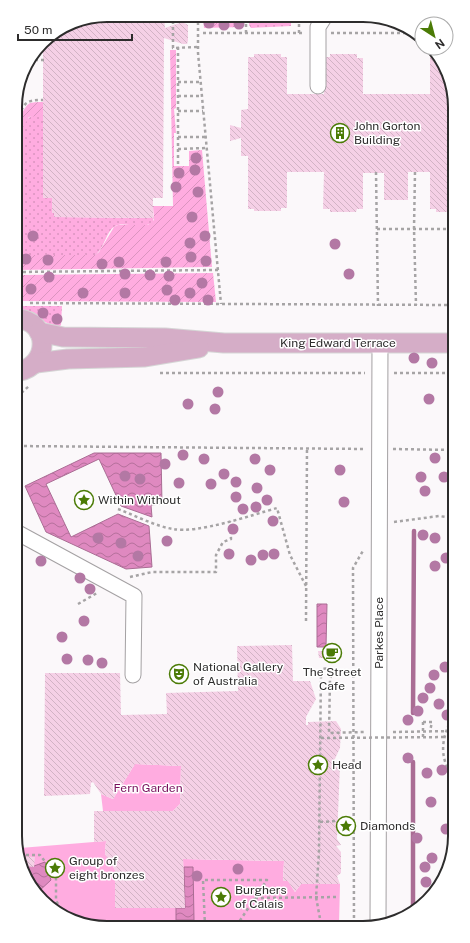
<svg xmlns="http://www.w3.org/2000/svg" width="470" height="943" font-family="'Public Sans',sans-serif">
<defs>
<pattern id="grass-dots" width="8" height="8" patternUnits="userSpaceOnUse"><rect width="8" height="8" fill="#fface0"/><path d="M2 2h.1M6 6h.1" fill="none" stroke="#db94c0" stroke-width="1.8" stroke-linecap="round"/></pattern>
<pattern id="garden-furrows" width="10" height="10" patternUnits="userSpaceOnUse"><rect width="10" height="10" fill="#fface0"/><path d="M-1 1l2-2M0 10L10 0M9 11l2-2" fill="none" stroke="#db94c0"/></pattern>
<pattern id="water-waves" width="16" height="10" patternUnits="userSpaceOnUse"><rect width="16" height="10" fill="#df89c0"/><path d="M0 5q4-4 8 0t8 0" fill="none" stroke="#b5709c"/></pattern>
<pattern id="building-back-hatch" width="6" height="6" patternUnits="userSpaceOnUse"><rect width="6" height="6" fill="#f5d0e6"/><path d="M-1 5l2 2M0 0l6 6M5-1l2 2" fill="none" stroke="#d2b3c5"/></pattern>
</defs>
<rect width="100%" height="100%" fill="#fbf8fa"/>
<!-- grass -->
<g fill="url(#grass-dots)">
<polygon points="249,16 291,16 291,26 251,28 249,25"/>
<path d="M 33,115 L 43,115 L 43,198 L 52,198 L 52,213 L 54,213 L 54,217 L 153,218 L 154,215 L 153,222 C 143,230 129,223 118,225 C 106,228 105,249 95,255 L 17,255 L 16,139 L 26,120 Z"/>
<path d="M 17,306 L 62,306 L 61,325 L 58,328 C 44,323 31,312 17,310 Z"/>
</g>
<!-- park -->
<g fill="#fface0">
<polygon points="135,764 181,766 180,804 173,811 103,811 101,794 113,799"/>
<polygon points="106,841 105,854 115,870 115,908 185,908 183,859 284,861 283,880 288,881 295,892 301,884 340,884 339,924 95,927 47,905 20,865 20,848"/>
</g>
<!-- garden -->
<g fill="url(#garden-furrows)">
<path d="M 203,16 L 216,16 C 220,21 227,24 234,21 L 237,16 L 243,16 L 242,27 L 204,28 Z"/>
<polygon points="170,50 176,50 176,108 174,109 176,133 174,133 174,166 189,166 189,151 202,150 212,267 17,270 17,255 95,255 99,252 114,227 118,225 148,225 154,220 153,206 173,206"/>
<path d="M 43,102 L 43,115 L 29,117 L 16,139 C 16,130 21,108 30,103 C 34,102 40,102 43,102 Z"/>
<polygon points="213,273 216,302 17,301 17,275"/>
</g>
<!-- water -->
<g fill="url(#water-waves)" stroke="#aa6d94">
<polygon points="94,453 161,453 162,504 151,505 152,517 121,506 99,459 46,484 71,537 118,514 149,526 152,567 126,569 46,532 25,486"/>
<polygon points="317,604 327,604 326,647 317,647"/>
<polygon points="45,862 51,880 38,892 21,866 34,866"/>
<polygon points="184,867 193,867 194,920 176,920 176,908 185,908"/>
</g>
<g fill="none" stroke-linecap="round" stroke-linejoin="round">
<!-- stream -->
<g stroke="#aa6d94" stroke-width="4.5">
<polyline points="413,713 414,531"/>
<polyline points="413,909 413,762"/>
</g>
</g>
<!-- building -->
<g fill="url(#building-back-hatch)">
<polygon points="107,15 164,15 165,28 182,22 188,25 188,41 187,44 183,44 164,38 163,198 153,198 153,218 54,217 54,213 52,213 52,198 43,198 43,42 46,38 72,22"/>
<polygon points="254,54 281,54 281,57 287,57 287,94 324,94 324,57 330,57 330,54 357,54 357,58 363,58 363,94 430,94 430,57 437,57 450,78 451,212 436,212 436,209 430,209 430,172 408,172 408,200 384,200 384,173 363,173 363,209 357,209 356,212 330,212 330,209 323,209 324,172 287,172 287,208 281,208 281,211 254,211 254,209 248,209 248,156 241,156 241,138 230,141 230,125 241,128 241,110 248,109 248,57 254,57"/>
<polygon points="292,645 293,681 310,681 316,699 306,717 306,725 308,725 308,722 336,721 341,729 340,748 334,761 340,764 337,839 341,845 336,846 341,852 341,873 337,876 340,884 301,884 295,892 288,881 283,881 284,861 183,859 185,908 115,908 115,870 105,854 106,841 94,842 94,811 173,811 180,804 181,766 135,764 113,799 101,794 93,782 91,783 90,794 44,796 45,673 120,673 121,715 167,714 166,693 238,691 237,646"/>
<polygon points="327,648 336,648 337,657 328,658"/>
<polygon points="318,651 326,651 326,658 319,658"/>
<polygon points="20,856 35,857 34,867 21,866"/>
</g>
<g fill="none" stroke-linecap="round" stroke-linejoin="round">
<!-- minor casing -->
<g stroke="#a4a1a3" stroke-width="17">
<g id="minor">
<polyline points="318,86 318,27 325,16"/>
<polyline points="18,533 134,596 133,675"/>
<polyline points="378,923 380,343"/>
</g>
</g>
<!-- major casing -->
<g stroke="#d5d5d5" stroke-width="21">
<g id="major">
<path d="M 17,319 C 50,320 51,366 17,372"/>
<polyline points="39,332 63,337 165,338 224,343 452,343"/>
<polyline points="36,363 68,359 145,357 199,348"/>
</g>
</g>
<!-- path -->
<g stroke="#a6a4a5" stroke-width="2.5" stroke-dasharray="3 3" stroke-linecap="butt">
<polyline points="198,16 198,53 221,304"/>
<polyline points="203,33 304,33"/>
<polyline points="246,33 246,16"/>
<polyline points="299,33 299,16"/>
<polyline points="331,33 414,33"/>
<polyline points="197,47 173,48 173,18 198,18"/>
<polyline points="29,60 44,60"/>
<polyline points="178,82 200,82"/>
<polyline points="178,96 202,96"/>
<polyline points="178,111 203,111"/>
<path d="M 16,121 C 25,104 23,100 43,100"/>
<polyline points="178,137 206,137"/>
<polyline points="178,149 206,148"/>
<polyline points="178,164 178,47"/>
<polyline points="376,172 378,306"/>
<polyline points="415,172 414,229 416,305"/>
<polyline points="377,229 451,229"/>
<polyline points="17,272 218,270"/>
<polyline points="30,303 452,305"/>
<polyline points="160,373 365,373"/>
<polyline points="394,373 452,373"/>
<polyline points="17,397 29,386"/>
<polyline points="18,446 366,449"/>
<polyline points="393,449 452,450"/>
<path d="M 118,509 C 136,516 155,526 173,529 C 197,534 252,515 277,508 L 290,555 L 306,586"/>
<polyline points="394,522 439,516 453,518"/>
<polyline points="130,577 152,572 216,572 216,555 223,542 231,539 230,521"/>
<polyline points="78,604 97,593"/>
<polyline points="306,621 307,448"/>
<path d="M 454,713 C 441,740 438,754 454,781"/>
<polyline points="423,722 432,722 430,731"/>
<polyline points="393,732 454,731"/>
<polyline points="320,822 353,820"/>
<polyline points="20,855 40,855 56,876 56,901 65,914"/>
<polyline points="255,898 339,897"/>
<polyline points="321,924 316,897 319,852 321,669 334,668 330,679 329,733 364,732"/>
<polyline points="354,924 353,568 364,549"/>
<polyline points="205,926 203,880 267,880 237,925"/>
</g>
<!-- minor -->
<use href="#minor" stroke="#fff" stroke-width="15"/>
<!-- major -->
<use href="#major" stroke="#d5adc7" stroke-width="19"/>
<!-- path-bridge -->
<g stroke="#a6a4a5" stroke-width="2.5" stroke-dasharray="3 3" stroke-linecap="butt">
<polyline points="423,722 423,737"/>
<polyline points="321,738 454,737"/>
</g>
</g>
<!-- trees -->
<g fill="#b378a4">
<circle cx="209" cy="23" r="5.5"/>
<circle cx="239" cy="24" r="5.5"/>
<circle cx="224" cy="25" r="5.5"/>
<circle cx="196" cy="158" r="5.5"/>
<circle cx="195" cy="170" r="5.5"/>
<circle cx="179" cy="173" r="5.5"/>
<circle cx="176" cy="187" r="5.5"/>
<circle cx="198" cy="192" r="5.5"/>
<circle cx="192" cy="217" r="5.5"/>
<circle cx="33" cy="236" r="5.5"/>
<circle cx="205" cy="236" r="5.5"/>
<circle cx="190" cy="243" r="5.5"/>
<circle cx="335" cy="244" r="5.5"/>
<circle cx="191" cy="257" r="5.5"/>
<circle cx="26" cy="259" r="5.5"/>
<circle cx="48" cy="260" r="5.5"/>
<circle cx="206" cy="261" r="5.5"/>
<circle cx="119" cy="262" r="5.5"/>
<circle cx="166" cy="262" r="5.5"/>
<circle cx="102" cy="264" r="5.5"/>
<circle cx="125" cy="274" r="5.5"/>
<circle cx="349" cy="274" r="5.5"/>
<circle cx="150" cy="275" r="5.5"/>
<circle cx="169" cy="276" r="5.5"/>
<circle cx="49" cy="277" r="5.5"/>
<circle cx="202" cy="283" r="5.5"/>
<circle cx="31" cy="289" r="5.5"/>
<circle cx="167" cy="290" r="5.5"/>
<circle cx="83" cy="293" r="5.5"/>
<circle cx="125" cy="293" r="5.5"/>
<circle cx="190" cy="293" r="5.5"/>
<circle cx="175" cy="300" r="5.5"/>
<circle cx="208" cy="300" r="5.5"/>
<circle cx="43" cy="313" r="5.5"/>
<circle cx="57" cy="319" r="5.5"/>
<circle cx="414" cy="358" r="5.5"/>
<circle cx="432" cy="363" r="5.5"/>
<circle cx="218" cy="392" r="5.5"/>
<circle cx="429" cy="399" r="5.5"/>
<circle cx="188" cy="404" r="5.5"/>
<circle cx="215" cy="409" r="5.5"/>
<circle cx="183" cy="455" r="5.5"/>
<circle cx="435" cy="458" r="5.5"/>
<circle cx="204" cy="459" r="5.5"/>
<circle cx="255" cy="459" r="5.5"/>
<circle cx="165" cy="464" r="5.5"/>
<circle cx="270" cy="470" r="5.5"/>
<circle cx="340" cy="470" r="5.5"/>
<circle cx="224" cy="474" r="5.5"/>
<circle cx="125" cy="476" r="5.5"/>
<circle cx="421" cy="477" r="5.5"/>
<circle cx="444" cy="477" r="5.5"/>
<circle cx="140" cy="479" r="5.5"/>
<circle cx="236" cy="482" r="5.5"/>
<circle cx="179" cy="483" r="5.5"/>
<circle cx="211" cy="484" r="5.5"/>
<circle cx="257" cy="488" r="5.5"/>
<circle cx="425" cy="491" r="5.5"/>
<circle cx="236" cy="497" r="5.5"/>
<circle cx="267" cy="500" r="5.5"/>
<circle cx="344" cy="502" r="5.5"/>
<circle cx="256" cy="507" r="5.5"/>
<circle cx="243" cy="509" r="5.5"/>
<circle cx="273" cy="521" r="5.5"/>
<circle cx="233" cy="529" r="5.5"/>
<circle cx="423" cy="535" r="5.5"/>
<circle cx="98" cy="538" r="5.5"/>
<circle cx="435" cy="538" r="5.5"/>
<circle cx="167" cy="541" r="5.5"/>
<circle cx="121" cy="543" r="5.5"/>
<circle cx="229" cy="554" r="5.5"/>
<circle cx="274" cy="554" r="5.5"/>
<circle cx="263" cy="555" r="5.5"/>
<circle cx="138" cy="556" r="5.5"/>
<circle cx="446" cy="558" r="5.5"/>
<circle cx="251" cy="560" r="5.5"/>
<circle cx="41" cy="561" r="5.5"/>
<circle cx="435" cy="566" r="5.5"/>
<circle cx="80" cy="578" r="5.5"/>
<circle cx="90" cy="589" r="5.5"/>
<circle cx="84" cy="621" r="5.5"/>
<circle cx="62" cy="637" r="5.5"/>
<circle cx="67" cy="659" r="5.5"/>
<circle cx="88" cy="660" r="5.5"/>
<circle cx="102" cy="663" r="5.5"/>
<circle cx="445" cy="667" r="5.5"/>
<circle cx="434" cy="675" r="5.5"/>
<circle cx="430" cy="688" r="5.5"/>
<circle cx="423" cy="698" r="5.5"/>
<circle cx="439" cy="704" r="5.5"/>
<circle cx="418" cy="711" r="5.5"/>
<circle cx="447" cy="715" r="5.5"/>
<circle cx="408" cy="720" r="5.5"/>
<circle cx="408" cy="758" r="5.5"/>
<circle cx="442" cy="770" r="5.5"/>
<circle cx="427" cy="773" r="5.5"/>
<circle cx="431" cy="802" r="5.5"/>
<circle cx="446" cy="829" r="5.5"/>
<circle cx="417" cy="838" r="5.5"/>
<circle cx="432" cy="858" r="5.5"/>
<circle cx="425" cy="867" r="5.5"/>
<circle cx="238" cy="869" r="5.5"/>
<circle cx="197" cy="876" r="5.5"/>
<circle cx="426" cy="882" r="5.5"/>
</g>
<!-- icons -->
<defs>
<g id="building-ring" transform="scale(1)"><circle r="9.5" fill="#fff" stroke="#4b7b06" stroke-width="1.5"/><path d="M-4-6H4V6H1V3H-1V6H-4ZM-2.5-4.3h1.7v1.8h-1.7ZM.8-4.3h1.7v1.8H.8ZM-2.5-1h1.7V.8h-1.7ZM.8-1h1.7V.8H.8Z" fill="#4b7b06"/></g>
<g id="sight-ring" transform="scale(1)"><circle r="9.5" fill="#fff" stroke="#4b7b06" stroke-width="1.5"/><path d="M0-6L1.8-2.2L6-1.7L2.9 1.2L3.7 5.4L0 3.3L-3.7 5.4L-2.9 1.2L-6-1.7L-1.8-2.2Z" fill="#4b7b06"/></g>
<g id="cafe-ring" transform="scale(1)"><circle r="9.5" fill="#fff" stroke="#4b7b06" stroke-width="1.5"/><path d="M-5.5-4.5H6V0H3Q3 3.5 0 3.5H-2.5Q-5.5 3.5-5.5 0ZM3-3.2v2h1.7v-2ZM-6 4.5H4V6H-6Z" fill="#4b7b06"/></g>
<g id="theatre-ring" transform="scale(1)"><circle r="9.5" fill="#fff" stroke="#4b7b06" stroke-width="1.5"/><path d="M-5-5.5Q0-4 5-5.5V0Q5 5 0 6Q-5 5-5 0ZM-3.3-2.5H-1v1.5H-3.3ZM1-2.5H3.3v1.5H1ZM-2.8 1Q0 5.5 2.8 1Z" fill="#4b7b06"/></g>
</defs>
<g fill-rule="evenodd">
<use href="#building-ring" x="340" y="133"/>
<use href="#sight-ring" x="84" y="500"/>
<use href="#cafe-ring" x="332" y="653"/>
<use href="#theatre-ring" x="179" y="674"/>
<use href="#sight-ring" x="318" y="765"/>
<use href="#sight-ring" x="346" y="826"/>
<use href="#sight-ring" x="55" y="868"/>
<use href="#sight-ring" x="221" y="897"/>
</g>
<g text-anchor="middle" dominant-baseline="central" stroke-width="3" stroke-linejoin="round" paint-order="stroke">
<!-- poi labels -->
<g font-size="12" fill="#2d2c2c" stroke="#fff" text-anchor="start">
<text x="354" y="126">John Gorton<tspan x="354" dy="14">Building</tspan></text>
<text x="98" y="500">Within Without</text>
<text x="193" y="667">National Gallery<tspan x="193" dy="14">of Australia</tspan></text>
<text x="332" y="672" text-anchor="middle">The Street<tspan x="332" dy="14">Cafe</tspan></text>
<text x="332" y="765">Head</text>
<text x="360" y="826">Diamonds</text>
<text x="69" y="861">Group of<tspan x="69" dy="14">eight bronzes</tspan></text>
<text x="235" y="890">Burghers<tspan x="235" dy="14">of Calais</tspan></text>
</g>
<!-- street labels -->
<g font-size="12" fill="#2d2c2c" stroke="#fff">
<text x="338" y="343">King Edward Terrace</text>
<text transform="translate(379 633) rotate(-90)">Parkes Place</text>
</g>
<!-- park labels -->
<g font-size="12" fill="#78105d" stroke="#fff">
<text x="148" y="788">Fern Garden</text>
</g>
</g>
<!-- crop -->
<path d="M0 0H470V943H0ZM107 22H363A85 85 0 0 1 448 107V836A85 85 0 0 1 363 921H107A85 85 0 0 1 22 836V107A85 85 0 0 1 107 22Z" fill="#fff" fill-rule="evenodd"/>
<path fill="none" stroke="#2d2c2c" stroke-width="2" d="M107 22H363A85 85 0 0 1 448 107V836A85 85 0 0 1 363 921H107A85 85 0 0 1 22 836V107A85 85 0 0 1 107 22Z"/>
<!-- north arrow -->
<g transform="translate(434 36) rotate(144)"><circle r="19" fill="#ffffff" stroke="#ababab"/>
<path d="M0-3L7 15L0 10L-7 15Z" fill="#4b7b06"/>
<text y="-6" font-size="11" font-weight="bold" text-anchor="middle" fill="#2d2c2c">N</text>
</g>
<!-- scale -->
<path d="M18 34v6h114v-6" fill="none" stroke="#2d2c2c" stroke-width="2"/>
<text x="24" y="34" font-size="12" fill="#2d2c2c" stroke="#ffffff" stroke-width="3" paint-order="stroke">50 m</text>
</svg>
